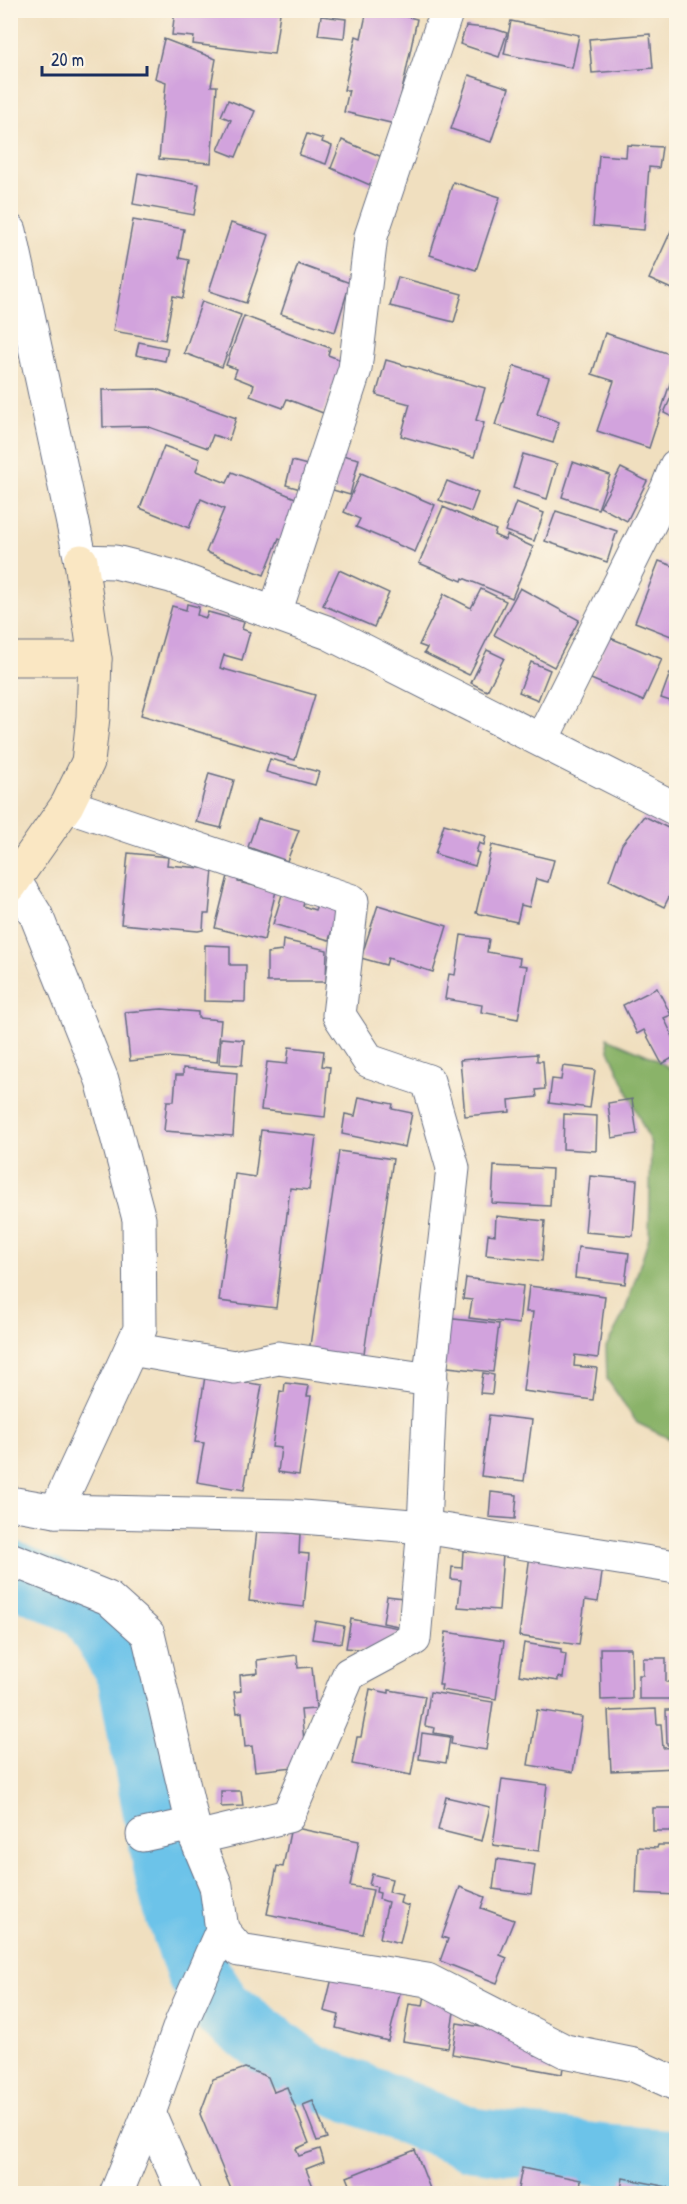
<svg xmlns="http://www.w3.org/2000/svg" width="687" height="2204" font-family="'Patrick Hand',sans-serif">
<rect width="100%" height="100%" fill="#fcf5e5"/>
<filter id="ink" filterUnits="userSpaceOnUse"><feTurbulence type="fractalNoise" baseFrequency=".0167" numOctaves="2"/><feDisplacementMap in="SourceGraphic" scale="12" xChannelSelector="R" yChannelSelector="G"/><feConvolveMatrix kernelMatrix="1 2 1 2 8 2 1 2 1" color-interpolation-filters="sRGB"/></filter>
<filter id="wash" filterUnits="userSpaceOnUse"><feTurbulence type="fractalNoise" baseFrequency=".008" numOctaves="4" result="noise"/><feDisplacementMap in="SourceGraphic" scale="24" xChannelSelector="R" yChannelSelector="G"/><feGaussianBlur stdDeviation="1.35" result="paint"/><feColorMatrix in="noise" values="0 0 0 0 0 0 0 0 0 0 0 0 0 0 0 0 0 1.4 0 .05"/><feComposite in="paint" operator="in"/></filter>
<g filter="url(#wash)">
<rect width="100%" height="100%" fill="#f0dfbf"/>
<!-- forest -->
<polygon fill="#8ab369" stroke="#527164" stroke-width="1.5" points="607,1038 652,1057 676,1072 676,1439 670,1439 637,1423 607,1379 606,1347 625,1311 649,1237 651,1144 609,1050"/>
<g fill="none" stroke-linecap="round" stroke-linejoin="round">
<!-- river -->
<polyline stroke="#6cc3e9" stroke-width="63" points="10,1572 87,1607 128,1673 166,1874 174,1904 197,1971 221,2008 307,2073 472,2139 605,2156 676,2161"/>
</g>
<g id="blocks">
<!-- building -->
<g fill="#d2a3dd">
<polygon points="175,10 261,10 280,13 274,54 193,44 194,37 172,35"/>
<polygon points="367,10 378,10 417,19 395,124 344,112 349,90 344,90 356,36 361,38"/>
<polygon points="321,16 346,19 344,38 318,35"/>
<polygon points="511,21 579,35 572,68 504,54"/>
<polygon points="466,26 495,29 507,33 499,57 460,44"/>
<polygon points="650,34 653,68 592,73 589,39"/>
<polygon points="164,39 216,59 211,86 217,86 211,163 159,159 166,82 155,78"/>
<polygon points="469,75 509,88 491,142 451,129"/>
<polygon points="228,100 255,111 236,157 218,150 231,120 221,116"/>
<polygon points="307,134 323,139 322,142 332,146 326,164 299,155"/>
<polygon points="342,140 382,157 370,185 331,168"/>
<polygon points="627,145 662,147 659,168 649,167 644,230 593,226 599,155 626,157"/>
<polygon points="138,173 199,184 194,215 133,204"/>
<polygon points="453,182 500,197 476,270 430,255"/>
<polygon points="133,220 184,229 179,258 189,260 183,298 173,296 165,340 113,331"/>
<polygon points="676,220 676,291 649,279"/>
<polygon points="231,223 269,235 246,303 209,291"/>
<polygon points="298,264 350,283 335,332 281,314"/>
<polygon points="398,277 462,294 454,322 390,306"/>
<polygon points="202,301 241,315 222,367 184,353"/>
<polygon points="244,316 330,348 328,355 343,361 323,413 287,399 283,408 250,396 254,385 234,377 237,369 226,365"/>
<polygon points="605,333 676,356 676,365 649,448 597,431 614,381 592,374"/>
<polygon points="139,342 168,348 165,361 136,355"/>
<polygon points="386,360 485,388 476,420 484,423 474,457 401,436 410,404 376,395"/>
<polygon points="514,366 549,377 537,414 559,422 553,443 495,425"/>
<polygon points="676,386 676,419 664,413"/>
<polygon points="156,389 236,418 229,440 213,435 208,448 146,426 103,427 102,390"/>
<polygon points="164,446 200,459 196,471 227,483 232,472 305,502 288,542 279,538 264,575 206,552 224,509 201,499 189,528 140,508"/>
<polygon points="523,454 557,464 547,499 513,488"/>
<polygon points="342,455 359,459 350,495 333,490"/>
<polygon points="292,461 311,466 304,490 286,485"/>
<polygon points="573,462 610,475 598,509 562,497"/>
<polygon points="621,468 647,481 627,521 600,507"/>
<polygon points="361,473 435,505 415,552 356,527 360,519 344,512"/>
<polygon points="447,481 478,493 471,512 439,500"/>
<polygon points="516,502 544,513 534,541 505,531"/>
<polygon points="443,507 496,530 494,535 505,540 507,535 533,547 512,598 463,578 462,581 419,563"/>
<polygon points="556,511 617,531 607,562 545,541"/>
<polygon points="659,561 676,567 676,638 635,622"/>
<polygon points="339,570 389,593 374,627 323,605"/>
<polygon points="520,588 579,620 554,667 494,635"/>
<polygon points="481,589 506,601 469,675 424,653 427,648 419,645 444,594 471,608"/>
<polygon points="187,604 199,607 197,615 206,618 208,612 244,622 242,629 250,632 242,660 224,655 220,668 315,695 295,760 141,715 172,606 186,610"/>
<polygon points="608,637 662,659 643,701 591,679"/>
<polygon points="487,650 504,658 487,691 471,683"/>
<polygon points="531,662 550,670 538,700 519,692"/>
<polygon points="670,673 676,675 676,703 661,698"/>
<polygon points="270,759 319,772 315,785 266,772"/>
<polygon points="209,773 234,780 221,828 196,822"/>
<polygon points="644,816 676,832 676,883 664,907 609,880 622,844"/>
<polygon points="258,819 299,830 287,861 248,847"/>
<polygon points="444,824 486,836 484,845 479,843 476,852 479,853 475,866 435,854"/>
<polygon points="492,845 554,860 548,882 536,879 529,907 521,905 517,922 476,913"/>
<polygon points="128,853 168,857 167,865 213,869 209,914 204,914 203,930 198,931 121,924"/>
<polygon points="230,868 241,871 238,882 276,891 264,940 215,928"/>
<polygon points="284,888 306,895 303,906 315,910 319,899 339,906 329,940 273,924"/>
<polygon points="378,905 447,926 433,972 388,958 386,965 361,958"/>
<polygon points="461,935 489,939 487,952 520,958 519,965 527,966 518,1019 481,1012 482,1005 445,999 449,974 455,975"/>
<polygon points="283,940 327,950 326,982 267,982 267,953 282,951"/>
<polygon points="205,945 230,946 230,965 246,965 245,1002 204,1001"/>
<polygon points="657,988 671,1015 664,1018 676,1043 676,1056 662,1064 644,1030 637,1034 623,1005"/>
<polygon points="162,1009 198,1012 198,1018 221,1020 217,1062 169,1057 130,1061 125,1012"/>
<polygon points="221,1038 244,1040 242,1065 219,1064"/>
<polygon points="289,1047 324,1051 322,1066 330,1067 325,1117 261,1110 267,1062 287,1064"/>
<polygon points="537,1054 537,1061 543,1061 545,1089 536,1090 537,1097 509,1100 510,1112 465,1116 460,1060"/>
<polygon points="563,1066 595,1070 590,1108 549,1103 552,1079 561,1080"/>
<polygon points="183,1068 237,1073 233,1136 164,1131 167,1101 174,1101 176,1075 183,1075"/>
<polygon points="359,1097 393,1104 392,1109 412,1113 405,1147 342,1134 345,1114 355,1116"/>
<polygon points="632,1099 637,1134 612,1138 608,1103"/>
<polygon points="564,1114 597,1116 596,1151 563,1149"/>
<polygon points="261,1130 316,1136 309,1190 290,1188 276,1308 219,1301 235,1174 255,1177"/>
<polygon points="339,1151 393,1159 363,1360 309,1352"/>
<polygon points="494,1166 552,1169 550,1206 492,1203"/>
<polygon points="590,1176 637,1180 633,1236 585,1232"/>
<polygon points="496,1216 545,1221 542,1261 486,1255 488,1234 495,1235"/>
<polygon points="578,1247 629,1253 625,1284 575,1278"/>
<polygon points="466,1278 523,1286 519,1324 469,1318 472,1300 463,1299"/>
<polygon points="529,1286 605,1296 598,1358 575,1355 574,1366 597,1368 593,1400 523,1391 533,1312 526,1312"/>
<polygon points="445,1318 499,1324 493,1372 439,1366"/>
<polygon points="483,1373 494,1375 492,1394 480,1393"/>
<polygon points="205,1376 262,1385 244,1490 197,1482 204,1443 195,1442"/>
<polygon points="285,1383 309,1386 307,1396 311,1396 299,1475 278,1472 281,1448 272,1447 280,1391 284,1392"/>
<polygon points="489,1415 532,1420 524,1481 481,1476"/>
<polygon points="491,1492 517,1495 515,1519 489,1517"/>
<polygon points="257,1530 300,1534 299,1553 309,1554 304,1607 249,1601"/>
<polygon points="531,1548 604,1559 598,1602 585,1600 579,1645 519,1636"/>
<polygon points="463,1551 503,1554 499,1610 458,1607 461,1580 451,1579 452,1567 462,1568"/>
<polygon points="387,1596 403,1598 398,1626 383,1623"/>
<polygon points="351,1619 399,1628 399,1634 369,1650 346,1648"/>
<polygon points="315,1621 344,1626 341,1643 312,1639"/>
<polygon points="446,1632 504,1641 496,1699 441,1690 442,1685 439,1685"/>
<polygon points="524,1643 561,1649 561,1653 566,1654 563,1678 558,1677 558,1681 519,1675"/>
<polygon points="600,1648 631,1648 632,1699 601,1700"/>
<polygon points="297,1655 298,1668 312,1667 316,1709 301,1710 305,1751 294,1767 255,1771 252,1746 245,1747 242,1712 237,1713 234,1692 241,1691 240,1675 258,1673 257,1660"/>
<polygon points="643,1658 666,1658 666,1682 676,1682 676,1699 639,1699 639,1675 643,1675"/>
<polygon points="370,1689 389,1693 389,1690 425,1696 411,1775 352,1764 357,1737 361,1737"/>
<polygon points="430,1692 493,1702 486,1750 451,1744 452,1736 434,1733 435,1728 425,1726"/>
<polygon points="656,1709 657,1724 661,1724 663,1748 676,1747 676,1768 611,1771 608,1711"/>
<polygon points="537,1710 582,1717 573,1772 528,1765"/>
<polygon points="666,1710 676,1710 676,1745 667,1745"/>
<polygon points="422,1733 450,1737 446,1763 419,1759"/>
<polygon points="502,1779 547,1785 539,1851 493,1845"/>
<polygon points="221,1791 241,1791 243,1806 221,1807"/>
<polygon points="446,1797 490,1807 482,1841 438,1830"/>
<rect x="653" y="1808" width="23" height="23"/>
<polygon points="291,1827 359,1841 350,1886 373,1890 363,1934 267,1914 277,1866 283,1867"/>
<polygon points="658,1845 676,1845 676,1895 636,1893 638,1847 657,1848"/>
<polygon points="497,1859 535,1865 531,1894 493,1889"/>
<polygon points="372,1874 392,1879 389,1892 402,1895 400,1903 409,1906 400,1943 380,1938 388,1902 379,1899 380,1893 376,1892 377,1887 369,1885"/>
<polygon points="460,1887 485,1897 481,1908 514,1920 500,1955 507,1958 497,1983 440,1961 448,1939 442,1937"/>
<polygon points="333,1974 403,1981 388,2041 336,2028 339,2015 324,2011"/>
<polygon points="425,1995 456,2000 448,2048 403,2041 409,2004 423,2006"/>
<polygon points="457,2023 519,2033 537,2045 535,2055 564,2060 562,2074 452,2054"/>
<polygon points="245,2068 268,2077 274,2092 287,2087 309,2143 296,2149 299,2156 320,2149 324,2162 306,2169 316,2194 233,2194 200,2114 213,2079"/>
<polygon points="313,2101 327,2138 317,2141 303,2105"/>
<polygon points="415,2150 432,2194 354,2194 347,2177"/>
<polygon points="522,2168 581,2180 579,2194 517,2194"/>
<polygon points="623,2178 668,2187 667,2194 620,2194"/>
</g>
</g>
</g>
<g filter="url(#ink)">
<use href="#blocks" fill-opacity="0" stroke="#666d80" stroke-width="1.5"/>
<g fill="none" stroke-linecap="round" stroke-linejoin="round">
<!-- street casing -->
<g stroke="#666d80" stroke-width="35">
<g id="street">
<polyline points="10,231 81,561 115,562 171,576 329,633 676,809"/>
<polyline points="275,613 355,369 371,236 447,10"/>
<polyline points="542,739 667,489 676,466"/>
<polyline points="67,805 352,901 339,1015 369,1061 428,1081 453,1168 431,1367 424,1527 414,1639 349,1674 288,1816 196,1838"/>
<polyline points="14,880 36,915 102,1080 139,1219 140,1329 56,1511"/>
<polyline points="131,1349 234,1367 278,1358 431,1380"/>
<polyline points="10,1503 56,1511 290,1516 424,1527 676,1567"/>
<polyline points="10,1559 108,1598 148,1634 196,1838 216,1886 222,1930 181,2023 149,2113 116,2194"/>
<polyline points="143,1835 193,1824"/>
<polyline points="222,1930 239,1950 427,1980 565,2051 634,2065 676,2084"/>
<polyline points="149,2113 184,2194"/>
</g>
</g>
<!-- secondary casing -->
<g stroke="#666d80" stroke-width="35">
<g id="secondary">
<polyline points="10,659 95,659"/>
<polyline points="10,886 67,805 88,762 93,717 95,659 81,561"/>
</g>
</g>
<!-- street -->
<use href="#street" stroke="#fff" stroke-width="33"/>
<!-- secondary -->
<use href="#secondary" stroke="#fae7c3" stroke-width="33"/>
</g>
</g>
<!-- margin -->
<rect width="687" height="2204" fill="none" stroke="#fcf5e5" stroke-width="36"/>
<!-- scale -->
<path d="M42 66v9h105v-9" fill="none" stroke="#1b2f5e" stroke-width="3"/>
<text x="51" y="66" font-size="18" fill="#1b2f5e" stroke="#fcf5e5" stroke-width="4.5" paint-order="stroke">20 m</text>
</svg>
